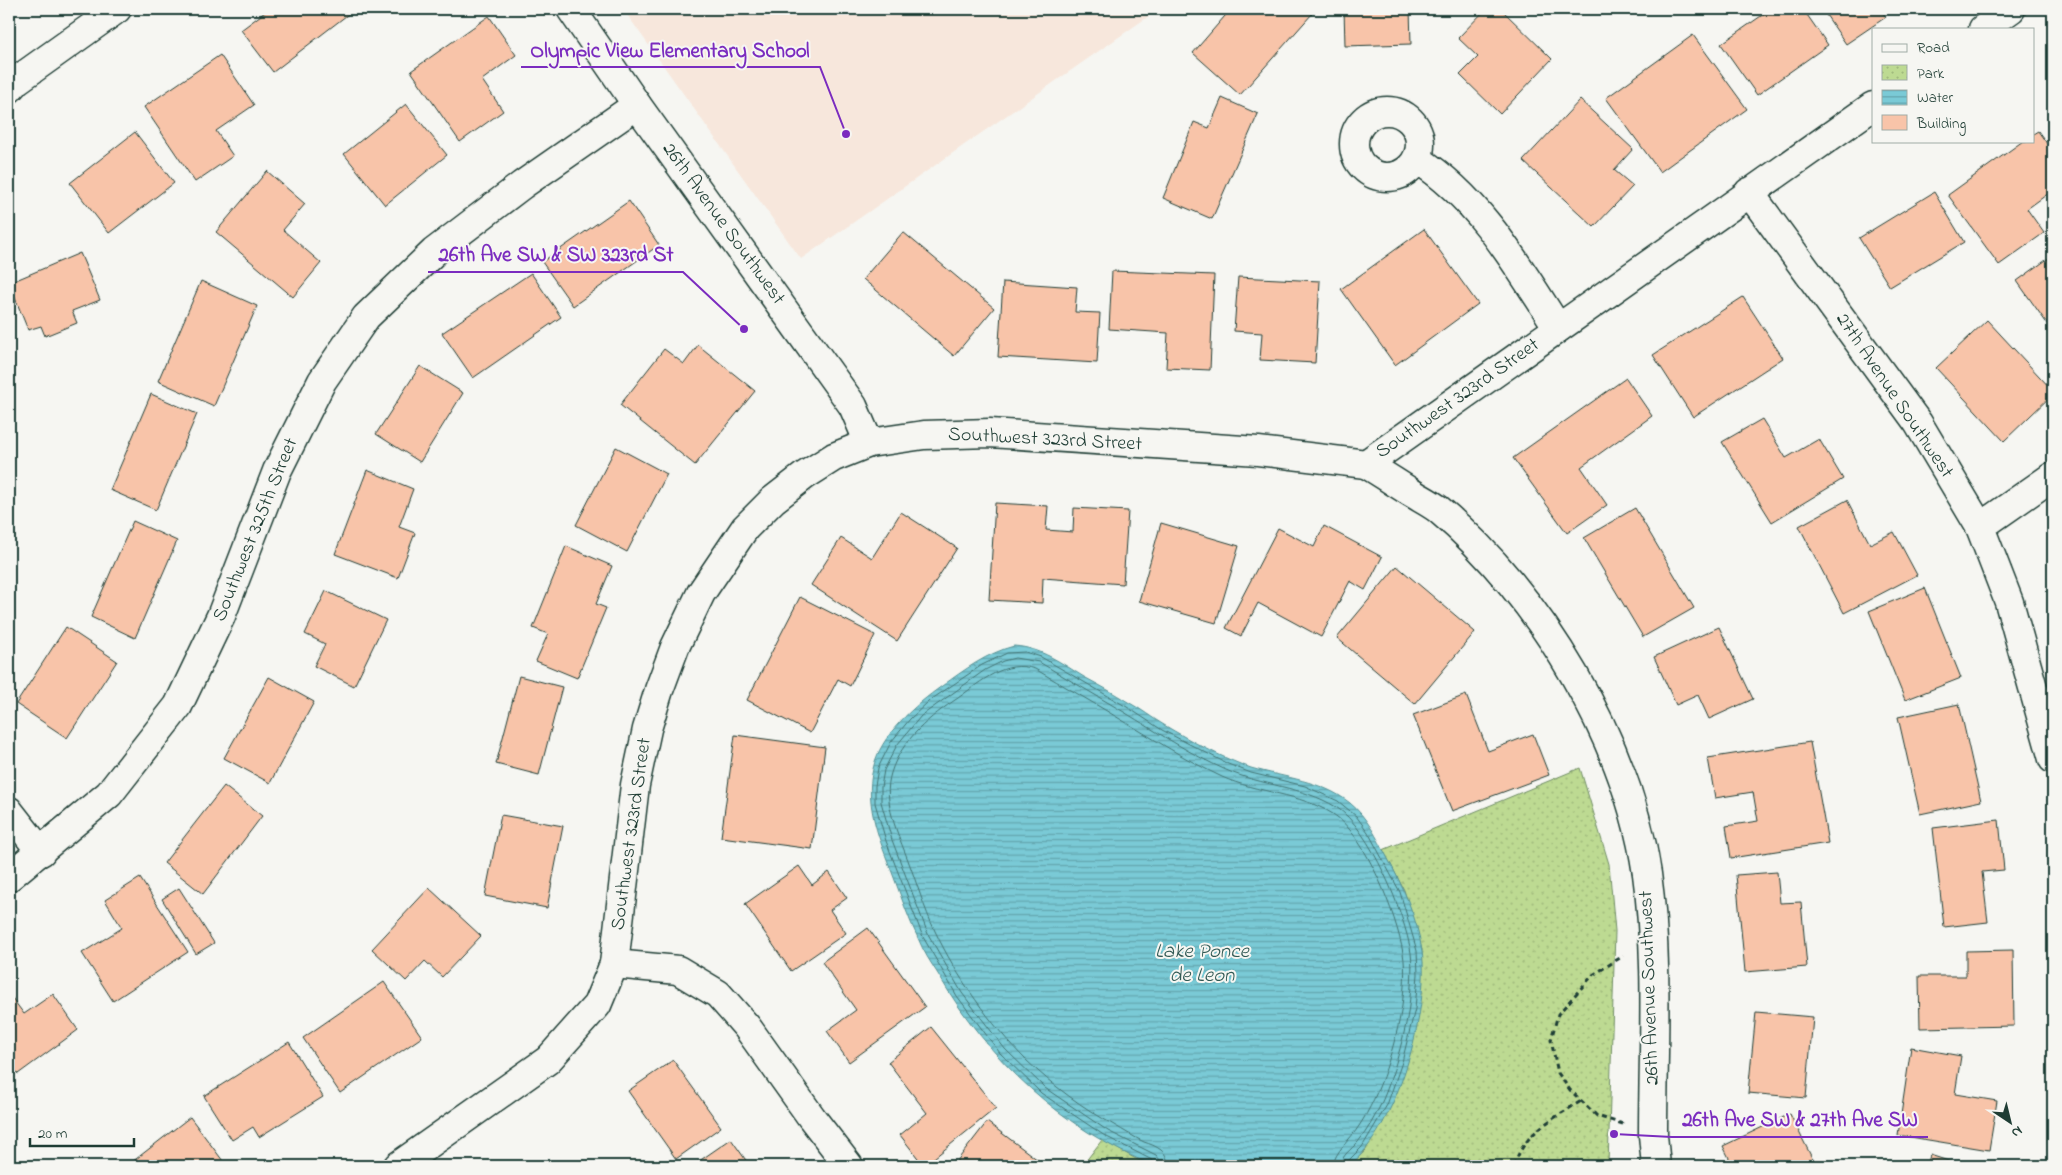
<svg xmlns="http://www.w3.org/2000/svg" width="2062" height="1175" font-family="'Indie Flower',sans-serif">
<defs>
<pattern id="park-dots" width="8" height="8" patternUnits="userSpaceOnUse" patternTransform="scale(1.25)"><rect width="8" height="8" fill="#bdda92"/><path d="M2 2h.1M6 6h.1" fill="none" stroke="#a2bc7e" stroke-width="1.8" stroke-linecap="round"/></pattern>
<pattern id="water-rules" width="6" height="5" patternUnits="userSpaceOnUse" patternTransform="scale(1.25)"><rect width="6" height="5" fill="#7acad6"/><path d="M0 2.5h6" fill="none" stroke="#63a5ae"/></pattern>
</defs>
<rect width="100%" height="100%" fill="#f6f6f2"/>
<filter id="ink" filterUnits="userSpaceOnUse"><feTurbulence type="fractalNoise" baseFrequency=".02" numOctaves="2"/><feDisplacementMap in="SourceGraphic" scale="10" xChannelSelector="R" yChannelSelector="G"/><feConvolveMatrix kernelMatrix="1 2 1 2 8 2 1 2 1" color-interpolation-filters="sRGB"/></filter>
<g filter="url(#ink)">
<!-- built -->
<polygon fill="#f7e7dc" points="623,9 1159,9 801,259"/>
<!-- park -->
<g fill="url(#park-dots)" stroke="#6e8c63">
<polygon points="1580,768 1609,864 1615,931 1608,1166 1349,1166 1366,1150 1422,950 1404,890 1383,850"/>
<polygon points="1102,1140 1136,1159 1155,1166 1082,1166"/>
</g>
<!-- water -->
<path fill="url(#water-rules)" stroke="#569295" d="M 1014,646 C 1042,648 1061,663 1084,677 C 1099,685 1114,693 1128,702 C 1141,709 1152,718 1164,725 C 1191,741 1222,758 1251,768 C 1285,778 1321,780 1350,803 C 1367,817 1377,838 1387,857 C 1403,887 1417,917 1422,951 C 1430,1011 1397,1128 1349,1166 L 1155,1166 C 1063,1130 988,1060 938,974 C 931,963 923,951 918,938 C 908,918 901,896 893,875 C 880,841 864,805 873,769 C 880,735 915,705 942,686 C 964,670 987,653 1014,646 Z"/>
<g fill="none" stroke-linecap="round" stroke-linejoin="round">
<!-- shore -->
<g stroke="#437575" stroke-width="1">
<polyline points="1155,1166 1152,1160 1105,1136 1041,1093 1000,1053 957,996 923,937 886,841 875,803 875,786 878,768 891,742 910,719 929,701 982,665 1007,653 1025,652 1041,657 1127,707 1162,730 1228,764 1251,773 1305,786 1338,801 1356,816 1368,832 1400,892 1417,951 1418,974 1415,1009 1402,1062 1387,1105 1362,1147 1348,1161 1347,1166"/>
<path d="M 1161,1166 L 1160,1160 L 1156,1155 L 1108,1131 L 1045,1088 L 1005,1049 L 962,993 L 928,934 L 892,840 L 881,802 L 881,787 L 884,770 L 897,745 L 921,716 L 985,670 L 1003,661 L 1015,658 L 1039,662 C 1067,679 1096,695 1124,712 C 1157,732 1190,754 1226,770 C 1262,786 1302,786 1336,807 C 1370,828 1405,914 1411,953 C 1413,970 1411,988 1409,1006 C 1406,1032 1392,1080 1381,1104 C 1375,1117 1367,1131 1358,1142 C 1351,1150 1341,1155 1341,1166"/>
<path d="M 1168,1166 C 1168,1160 1166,1154 1161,1150 C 1156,1146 1150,1144 1144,1142 C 1134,1137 1124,1131 1114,1125 C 1083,1108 1052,1085 1026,1060 C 991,1025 956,976 935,931 C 924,908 917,884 908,860 C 898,834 882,801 891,773 C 901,740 931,716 958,698 C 982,681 1005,659 1035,669 C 1064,686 1092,702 1120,719 C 1154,739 1186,760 1222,777 C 1258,793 1299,793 1333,814 C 1365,834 1397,916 1403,953 C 1406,970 1404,989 1402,1006 C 1396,1043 1380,1095 1359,1126 C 1351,1139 1334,1152 1333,1166"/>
</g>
</g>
<!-- building -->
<g fill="#f8c4a9" stroke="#1f3d34">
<polygon points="269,9 355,9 273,72 241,30"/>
<polygon points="1231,9 1307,9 1312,14 1240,95 1193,53"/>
<polygon points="1344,9 1410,9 1411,44 1345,46"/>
<polygon points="1486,9 1501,9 1552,59 1500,114 1460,75 1478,57 1458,38"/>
<polygon points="1771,9 1803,9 1828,45 1757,95 1721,44"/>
<polygon points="1822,9 1880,9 1886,17 1846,44"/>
<polygon points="489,16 516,55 482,80 503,111 460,142 411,71"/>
<polygon points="1693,35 1747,109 1660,172 1606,98"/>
<polygon points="220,55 254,105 216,131 233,156 195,182 144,107"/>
<polygon points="1222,98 1258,114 1212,219 1163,198 1194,122 1209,128"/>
<polygon points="1580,100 1633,149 1614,170 1633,186 1594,227 1523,161"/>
<polygon points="406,104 447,155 385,205 344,154"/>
<polygon points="2038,131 2053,152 2053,190 2027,209 2044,233 1999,265 1948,195 2023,141 2033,141 2033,134"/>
<polygon points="135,132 174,183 109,233 70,183"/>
<polygon points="267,171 305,204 283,230 321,263 293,297 216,232"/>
<polygon points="1934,192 1964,242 1890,287 1859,238"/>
<polygon points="629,201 659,245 573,306 542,262"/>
<polygon points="1424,229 1478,304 1395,365 1341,289"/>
<polygon points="903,232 994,308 954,356 863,279"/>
<polygon points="80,253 100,300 72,311 77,323 45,336 41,326 28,330 9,283"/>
<polygon points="2053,255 2053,332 2017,281"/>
<polygon points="1112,271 1214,275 1210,370 1166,368 1168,333 1109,329"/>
<polygon points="531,273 561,317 473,378 442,333"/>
<polygon points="1238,277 1320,281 1315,363 1260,360 1262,333 1234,331"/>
<polygon points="201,281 257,306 214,406 158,381"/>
<polygon points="1003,282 1077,287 1075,312 1100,313 1097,363 998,357"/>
<polygon points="1743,297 1783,358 1693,417 1653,355"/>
<polygon points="1987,320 2053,391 2053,394 2004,441 1936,368"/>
<polygon points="698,345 755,391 695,465 620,405 664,349 684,364"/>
<polygon points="420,366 463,393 420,462 376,434"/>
<polygon points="1626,378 1652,416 1581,467 1607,505 1567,533 1513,458"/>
<polygon points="151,394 197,414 156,510 110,490"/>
<polygon points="1762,419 1786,458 1819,439 1843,479 1772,522 1722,442"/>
<polygon points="616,447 667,474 627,552 576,525"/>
<polygon points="367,470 413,489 399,527 415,533 398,578 335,554"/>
<polygon points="1847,500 1870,544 1894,532 1917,575 1844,613 1799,526"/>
<polygon points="995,503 1048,506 1046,530 1073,532 1074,508 1128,511 1123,584 1043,578 1042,603 989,600"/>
<polygon points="1635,508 1694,608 1643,637 1584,538"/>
<polygon points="901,512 957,548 897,641 811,585 841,538 872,558"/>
<polygon points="133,521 177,541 135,638 91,617"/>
<polygon points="1161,523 1239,546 1216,623 1139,601"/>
<polygon points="1324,526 1382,557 1365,590 1350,581 1321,637 1258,603 1241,636 1226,628 1278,528 1314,547"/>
<polygon points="566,546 612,566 596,604 606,608 577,678 536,661 548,634 533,628"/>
<polygon points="1397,566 1475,632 1415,704 1337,638"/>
<polygon points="1925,588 1961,678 1905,700 1869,611"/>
<polygon points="326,591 386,620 354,686 314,666 325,644 305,634"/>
<polygon points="800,597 875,635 850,686 838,679 810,733 747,700"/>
<polygon points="66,627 117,661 67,738 16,704"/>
<polygon points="1719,627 1753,699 1709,719 1698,695 1676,705 1654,657"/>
<polygon points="519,676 562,687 539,775 496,764"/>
<polygon points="269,677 314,702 270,783 224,758"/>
<polygon points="1466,695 1488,751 1533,734 1549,775 1452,811 1413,715"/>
<polygon points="1959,704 1981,801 1920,814 1898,717"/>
<polygon points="735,735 825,747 812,849 721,837"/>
<polygon points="1810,742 1828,843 1731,858 1726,826 1758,821 1753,792 1715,798 1708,758"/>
<polygon points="224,786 262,816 203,894 164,863"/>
<polygon points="501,815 563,826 547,908 485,896"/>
<polygon points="1999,820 2004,870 1982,872 1988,922 1944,927 1933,828"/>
<polygon points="799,866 812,885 829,872 847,898 830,910 846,933 791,971 745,904"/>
<polygon points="1777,872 1780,903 1801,902 1807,967 1745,972 1736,875"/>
<polygon points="140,878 188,952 113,1001 82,953 122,928 105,900"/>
<polygon points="179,888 214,943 196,954 162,899"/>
<polygon points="429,888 481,936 442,977 425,961 406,981 372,949"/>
<polygon points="868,928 925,1007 849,1062 827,1031 856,1010 822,962"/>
<polygon points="2013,950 2014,1026 1920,1028 1919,976 1966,976 1966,951"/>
<polygon points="384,982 422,1037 340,1093 303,1038"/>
<polygon points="9,994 24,1014 53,994 78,1030 18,1074 9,1062"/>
<polygon points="1756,1012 1813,1017 1806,1098 1748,1093"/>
<polygon points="931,1027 996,1108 924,1166 900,1135 927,1113 888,1062"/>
<polygon points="289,1042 323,1097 259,1137 253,1127 232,1140 204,1096"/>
<polygon points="1911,1047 1961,1056 1955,1094 1997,1101 1989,1150 1898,1135"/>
<polygon points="673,1060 721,1127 676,1159 628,1091"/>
<polygon points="1790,1114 1816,1166 1733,1166 1723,1146"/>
<polygon points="190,1117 223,1161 217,1166 127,1166"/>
<polygon points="987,1122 1046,1166 953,1166"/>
<polygon points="731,1139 750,1166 692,1166"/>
<polygon points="1930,1155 1964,1166 1927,1166"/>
</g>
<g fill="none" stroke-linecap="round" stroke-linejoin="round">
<!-- minor casing -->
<g stroke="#1f3d34" stroke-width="31">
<g id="minor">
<polyline points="571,9 637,105 853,406 869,443"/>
<polyline points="1983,29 2011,9"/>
<polyline points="9,89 16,81 117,9"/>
<circle cx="1387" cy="144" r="33"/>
<path d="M 1417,159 C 1480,199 1518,266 1558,328"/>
<polyline points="1749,192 1918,423 1980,527 2009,602 2053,759"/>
<path d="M 1366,464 C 1381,473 1396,483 1412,493 C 1420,498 1430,503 1438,509 C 1540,594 1628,742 1647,874 C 1659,960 1653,1048 1653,1135 L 1656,1166"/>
<polyline points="1980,527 2053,476"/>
<polyline points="9,811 41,852"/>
<polyline points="9,877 109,794 178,706 221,616 277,471 322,381 366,317 434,252 522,185 637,105"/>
<polyline points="614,964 678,970 718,994 747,1027 812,1118 849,1166"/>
<polyline points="398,1166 548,1060 597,1005 614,964 635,785 647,729 659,690 675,647 701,593 745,528 773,500 804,476 834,457 869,443 924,435 990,433 1258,451 1366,464 1873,106"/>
</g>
</g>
<!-- path -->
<g stroke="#1f3d34" stroke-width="3" stroke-dasharray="5 4" stroke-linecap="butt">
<polyline points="1623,1124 1597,1116 1570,1090 1558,1073 1551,1040 1558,1014 1593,975 1623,956"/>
<path d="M 1514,1166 C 1524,1132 1553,1119 1581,1101"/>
</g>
<!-- minor -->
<use href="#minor" stroke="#f6f6f2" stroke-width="28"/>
</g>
</g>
<g text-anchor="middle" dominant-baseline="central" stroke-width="4" stroke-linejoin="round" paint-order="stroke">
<!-- street labels -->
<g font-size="20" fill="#1f3d34" stroke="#f6f6f2">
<text transform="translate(723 224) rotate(54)">26th Avenue Southwest</text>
<text transform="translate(1894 396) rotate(56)">27th Avenue Southwest</text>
<text transform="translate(1458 399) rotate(-35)">Southwest 323rd Street</text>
<text transform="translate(1045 440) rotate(3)">Southwest 323rd Street</text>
<text transform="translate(256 530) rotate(-68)">Southwest 325th Street</text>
<text transform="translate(632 834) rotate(-82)">Southwest 323rd Street</text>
<text transform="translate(1650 988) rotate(-92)">26th Avenue Southwest</text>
</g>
<!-- water labels -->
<g font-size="21" font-style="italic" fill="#315954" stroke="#f6f6f2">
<text x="1202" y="952">Lake Ponce<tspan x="1202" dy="24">de Leon</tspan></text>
</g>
</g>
<!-- callouts -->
<path fill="none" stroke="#7b2cbf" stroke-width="2" d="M846 134L820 67H521M744 329L683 272H428M1614 1134L1672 1137H1928"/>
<g fill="#7b2cbf" stroke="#f6f6f2" stroke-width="2">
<circle cx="846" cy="134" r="5"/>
<circle cx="744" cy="329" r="5"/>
<circle cx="1614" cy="1134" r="5"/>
</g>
<g font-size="21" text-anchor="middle" font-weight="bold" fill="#7b2cbf" stroke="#f6f6f2" stroke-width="4" stroke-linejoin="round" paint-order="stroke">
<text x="670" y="57">Olympic View Elementary School</text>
<text x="556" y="261">26th Ave SW &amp; SW 323rd St</text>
<text x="1800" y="1126">26th Ave SW &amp; 27th Ave SW</text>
</g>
<!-- margin -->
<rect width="2062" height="1175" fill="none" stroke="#f6f6f2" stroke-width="30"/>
<rect x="15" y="15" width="2032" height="1145" fill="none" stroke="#1f3d34" stroke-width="2" filter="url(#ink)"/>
<!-- legend -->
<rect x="1872" y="28" width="162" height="115" fill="#f6f6f2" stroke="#a0aca6"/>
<rect x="1882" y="44" width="25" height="8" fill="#f6f6f2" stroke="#a0aca6"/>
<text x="1917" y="52" font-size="15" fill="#1f3d34">Road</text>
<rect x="1882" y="65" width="25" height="15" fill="url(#park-dots)" stroke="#a0aca6"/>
<text x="1917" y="78" font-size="15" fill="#1f3d34">Park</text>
<rect x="1882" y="90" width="25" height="15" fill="url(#water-rules)" stroke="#a0aca6"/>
<text x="1917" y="102" font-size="15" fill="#1f3d34">Water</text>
<rect x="1882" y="115" width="25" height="15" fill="#f8c4a9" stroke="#a0aca6"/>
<text x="1917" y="128" font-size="15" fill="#1f3d34">Building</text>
<!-- north arrow -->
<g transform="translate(2010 1122) rotate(145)" stroke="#f6f6f2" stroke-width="4" paint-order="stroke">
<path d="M0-4L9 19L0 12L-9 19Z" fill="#1f3d34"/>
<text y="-8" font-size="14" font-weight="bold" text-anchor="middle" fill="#1f3d34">N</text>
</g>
<!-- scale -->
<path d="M30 1138v8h104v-8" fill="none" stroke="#1f3d34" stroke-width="2.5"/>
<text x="38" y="1138" font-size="15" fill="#1f3d34" stroke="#f6f6f2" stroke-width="4" paint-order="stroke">20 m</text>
</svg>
